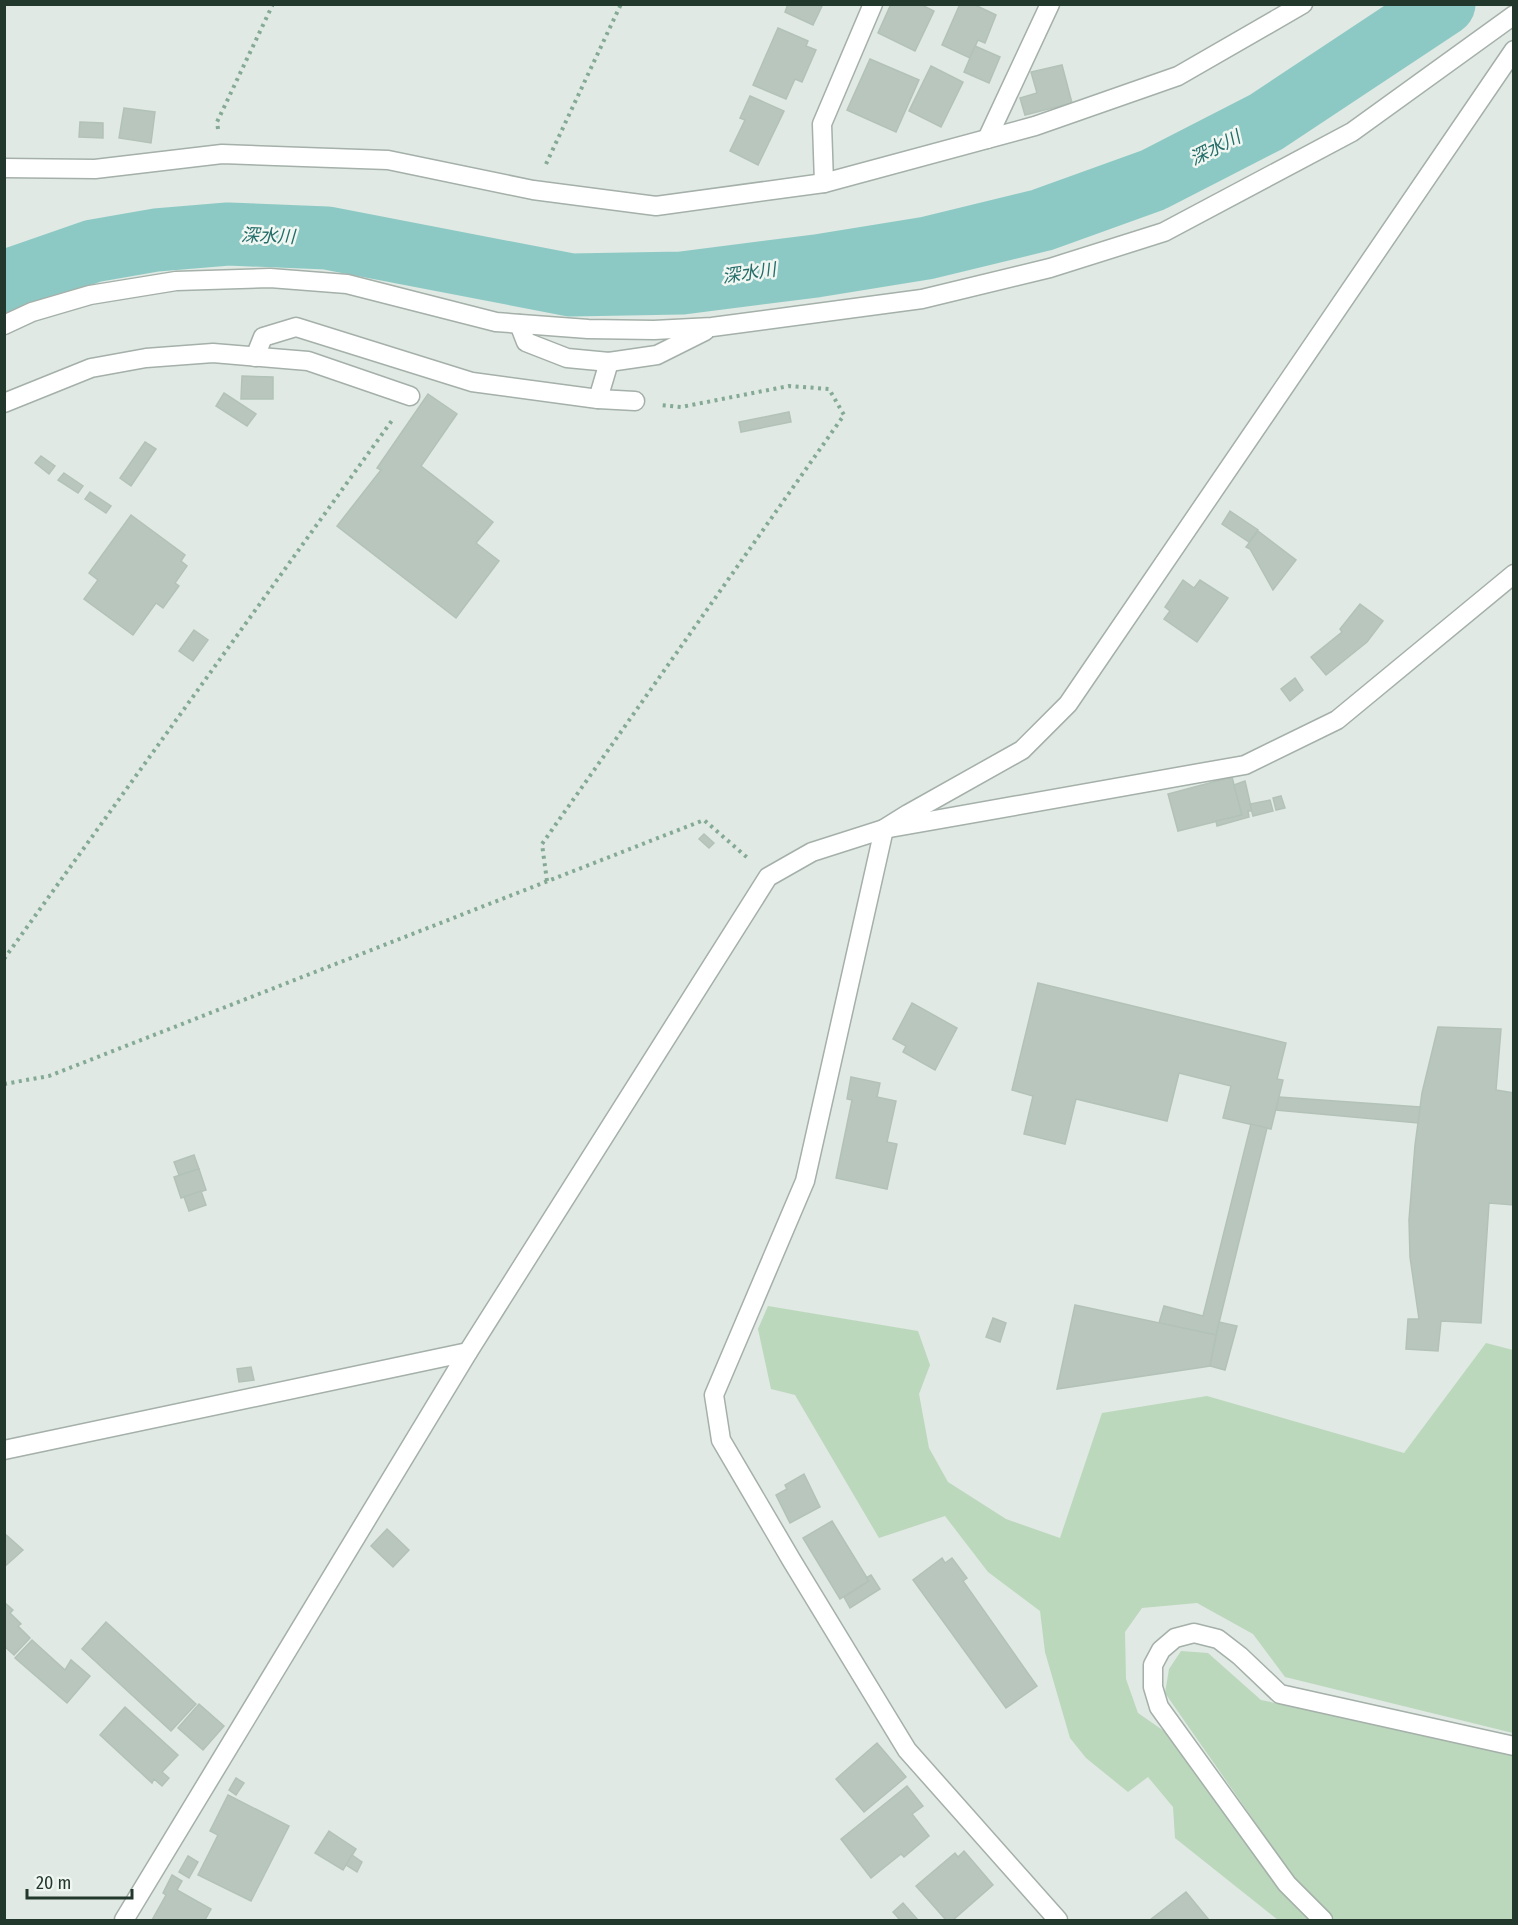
<svg xmlns="http://www.w3.org/2000/svg" width="1518" height="1925" font-family="'Fira Sans Condensed','Noto Sans JP',sans-serif">
<rect width="100%" height="100%" fill="#e0e9e3"/>
<!-- green -->
<g fill="#bbd8bc">
<polygon points="768,1306 918,1331 930,1365 919,1394 929,1448 948,1482 1006,1519 1060,1538 1102,1413 1207,1396 1404,1453 1486,1343 1513,1350 1513,1733 1285,1677 1253,1634 1197,1603 1142,1608 1125,1632 1126,1679 1138,1713 1164,1731 1284,1892 1309,1920 1278,1920 1175,1838 1173,1807 1148,1777 1128,1792 1086,1758 1070,1738 1045,1652 1040,1611 988,1572 945,1516 879,1538 795,1395 771,1389 758,1329"/>
<polygon points="1181,1651 1208,1653 1261,1700 1513,1754 1513,1920 1334,1920 1294,1878 1165,1693 1169,1669"/>
</g>
<g fill="none" stroke-linecap="round" stroke-linejoin="round">
<!-- river -->
<polyline stroke="#8dc9c4" stroke-width="63" points="4,282 93,251 156,240 228,234 327,238 571,285 682,283 816,266 927,248 1042,220 1153,180 1266,122 1444,4"/>
</g>
<!-- building -->
<g fill="#b9c6be" stroke="#b3c2b8" stroke-width="1.5">
<polygon points="788,4 823,4 813,25 785,12"/>
<polygon points="891,4 920,4 934,11 915,51 878,33"/>
<polygon points="960,4 973,4 996,15 985,43 978,40 970,58 942,45"/>
<polygon points="778,28 808,41 806,46 816,50 802,82 795,79 786,99 753,85"/>
<polygon points="975,46 1000,57 989,83 964,72"/>
<polygon points="870,59 919,80 896,132 847,110"/>
<polygon points="1062,65 1072,103 1025,115 1020,98 1037,93 1031,72"/>
<polygon points="931,66 963,82 941,127 909,111"/>
<polygon points="750,96 784,111 758,165 730,151 745,120 740,118"/>
<polygon points="124,108 155,112 151,143 119,138"/>
<polygon points="80,122 103,123 103,138 79,137"/>
<polygon points="242,376 273,377 273,399 241,399"/>
<polygon points="224,393 256,414 247,426 216,406"/>
<polygon points="428,394 457,414 421,466 493,522 476,543 499,561 456,618 337,526 381,470 377,468"/>
<polygon points="789,412 791,422 741,432 739,422"/>
<polygon points="145,442 156,449 131,486 120,478"/>
<polygon points="41,456 55,466 49,474 35,463"/>
<polygon points="64,473 83,486 78,493 58,480"/>
<polygon points="90,492 111,506 106,513 85,499"/>
<polygon points="1230,511 1258,530 1249,542 1222,524"/>
<polygon points="131,515 185,555 181,561 187,566 175,583 179,586 163,608 156,603 133,635 84,599 98,580 89,573"/>
<polygon points="1258,531 1296,560 1273,590 1250,549 1246,547"/>
<polygon points="1183,580 1194,588 1200,580 1228,598 1197,642 1164,619 1170,611 1165,607"/>
<polygon points="1360,604 1383,621 1367,642 1326,675 1311,657 1342,632 1340,629"/>
<polygon points="194,630 208,640 193,661 179,651"/>
<polygon points="1295,678 1303,690 1290,701 1281,689"/>
<polygon points="1232,777 1242,815 1178,831 1168,794"/>
<polygon points="1245,781 1252,811 1248,811 1249,817 1217,826 1216,821 1242,815 1234,785"/>
<polygon points="1281,796 1285,808 1276,810 1273,798"/>
<polygon points="1270,800 1273,811 1253,816 1250,804"/>
<polygon points="704,834 714,843 709,848 699,839"/>
<polygon points="1038,983 1286,1043 1277,1079 1283,1080 1271,1129 1223,1118 1231,1086 1179,1073 1167,1121 1076,1099 1065,1144 1024,1134 1033,1096 1012,1090"/>
<polygon points="912,1003 957,1028 935,1070 903,1052 906,1046 893,1039"/>
<polygon points="1438,1027 1501,1029 1496,1090 1514,1093 1514,1205 1489,1203 1481,1323 1441,1321 1438,1351 1406,1349 1408,1319 1419,1319 1410,1257 1409,1220 1415,1145 1422,1093"/>
<polygon points="851,1077 880,1083 877,1097 896,1101 887,1142 897,1144 887,1189 836,1178 852,1100 847,1099"/>
<polygon points="1279,1097 1420,1107 1418,1123 1276,1110"/>
<polygon points="1251,1124 1267,1128 1216,1335 1159,1323 1164,1306 1203,1316"/>
<polygon points="194,1155 199,1169 179,1175 174,1162"/>
<polygon points="199,1169 206,1190 181,1198 174,1177"/>
<polygon points="201,1191 206,1205 189,1211 184,1197"/>
<polygon points="1075,1305 1216,1335 1210,1366 1057,1389"/>
<polygon points="993,1318 1006,1323 1000,1342 986,1337"/>
<polygon points="1219,1322 1237,1326 1225,1370 1210,1366"/>
<polygon points="251,1367 254,1380 239,1382 237,1369"/>
<polygon points="804,1474 820,1507 790,1523 776,1495 787,1489 785,1485"/>
<polygon points="832,1521 869,1581 840,1599 803,1538"/>
<polygon points="387,1529 409,1550 393,1567 371,1546"/>
<polygon points="4,1533 23,1550 4,1567"/>
<polygon points="942,1558 945,1563 952,1558 967,1578 963,1581 1037,1686 1006,1708 913,1580"/>
<polygon points="871,1575 880,1589 850,1608 844,1597 869,1581 866,1578"/>
<polygon points="4,1602 13,1610 10,1613 21,1624 18,1626 30,1638 14,1655 4,1646"/>
<polygon points="106,1622 196,1704 171,1731 82,1649"/>
<polygon points="32,1640 65,1670 71,1660 90,1676 67,1703 15,1658"/>
<polygon points="199,1704 224,1726 203,1750 178,1728"/>
<polygon points="125,1707 178,1755 162,1772 169,1778 162,1786 154,1779 152,1783 100,1735"/>
<polygon points="877,1743 906,1777 864,1812 836,1779"/>
<polygon points="236,1778 244,1783 236,1795 229,1790"/>
<polygon points="907,1786 923,1806 912,1814 929,1836 904,1857 901,1854 871,1878 841,1839"/>
<polygon points="228,1795 289,1826 251,1901 198,1875 218,1835 210,1831"/>
<polygon points="329,1831 356,1849 343,1870 315,1853"/>
<polygon points="964,1851 993,1885 953,1920 946,1920 916,1886 955,1853 958,1857"/>
<polygon points="352,1855 362,1862 357,1872 346,1865"/>
<polygon points="188,1856 198,1862 189,1878 179,1872"/>
<polygon points="172,1875 182,1881 177,1890 211,1909 205,1920 152,1920 166,1895 163,1893"/>
<polygon points="1186,1892 1209,1920 1150,1920"/>
<polygon points="903,1903 918,1920 900,1920 893,1912"/>
</g>
<g fill="none" stroke-linecap="round" stroke-linejoin="round">
<!-- minor casing -->
<g stroke="#a4b0a9" stroke-width="21">
<g id="minor">
<polyline points="987,139 1050,4"/>
<polyline points="4,168 95,169 222,154 388,160 533,190 656,206 824,183 1035,126 1178,76 1303,4"/>
<polyline points="824,183 822,124 873,4"/>
<polyline points="519,324 526,342 567,358 609,362 657,355 705,331"/>
<polyline points="4,325 32,312 90,295 176,281 270,278 347,284 496,322 588,329 654,330 712,327 922,299 1050,268 1164,232 1352,132 1514,15"/>
<polyline points="255,357 263,337 296,327 472,382 598,399 609,362"/>
<polyline points="598,399 635,401"/>
<polyline points="4,403 91,368 146,358 213,353 308,361 410,396"/>
<polyline points="4,1450 468,1352"/>
<polyline points="124,1920 468,1352 768,877 812,852 884,829 1245,765 1337,720 1514,574"/>
<polyline points="1058,1920 907,1750 792,1561 721,1440 714,1395 805,1181 884,829 908,814 1022,750 1068,704 1514,50"/>
<polyline points="1323,1920 1287,1884 1159,1707 1153,1687 1153,1665 1161,1650 1175,1638 1194,1633 1218,1639 1240,1656 1280,1694 1514,1746"/>
</g>
</g>
<!-- path -->
<g stroke="#84a995" stroke-width="4" stroke-dasharray="3 4.5" stroke-linecap="butt">
<polyline points="218,129 217,122 273,4"/>
<polyline points="546,164 621,4"/>
<polyline points="547,881 542,844 844,415 829,389 789,386 681,407 660,405"/>
<polyline points="4,959 393,419"/>
<polyline points="4,1084 49,1076 704,820 750,860"/>
</g>
<!-- minor -->
<use href="#minor" stroke="#fff" stroke-width="18"/>
</g>
<g text-anchor="middle" dominant-baseline="central" stroke-width="5" stroke-linejoin="round" paint-order="stroke">
<!-- water labels -->
<g font-size="18" font-style="italic" fill="#246d68" stroke="#f0f6f2">
<text transform="translate(1215 148) rotate(-27)">深水川</text>
<text transform="translate(268 236) rotate(2)">深水川</text>
<text transform="translate(749 273) rotate(-8)">深水川</text>
</g>
</g>
<!-- border -->
<rect width="1518" height="1925" fill="none" stroke="#23382d" stroke-width="12"/>
<!-- scale -->
<path d="M27 1889v9h105v-9" fill="none" stroke="#23382d" stroke-width="3"/>
<text x="36" y="1889" font-size="18" fill="#23382d" stroke="#f0f6f2" stroke-width="4.5" paint-order="stroke">20 m</text>
</svg>
